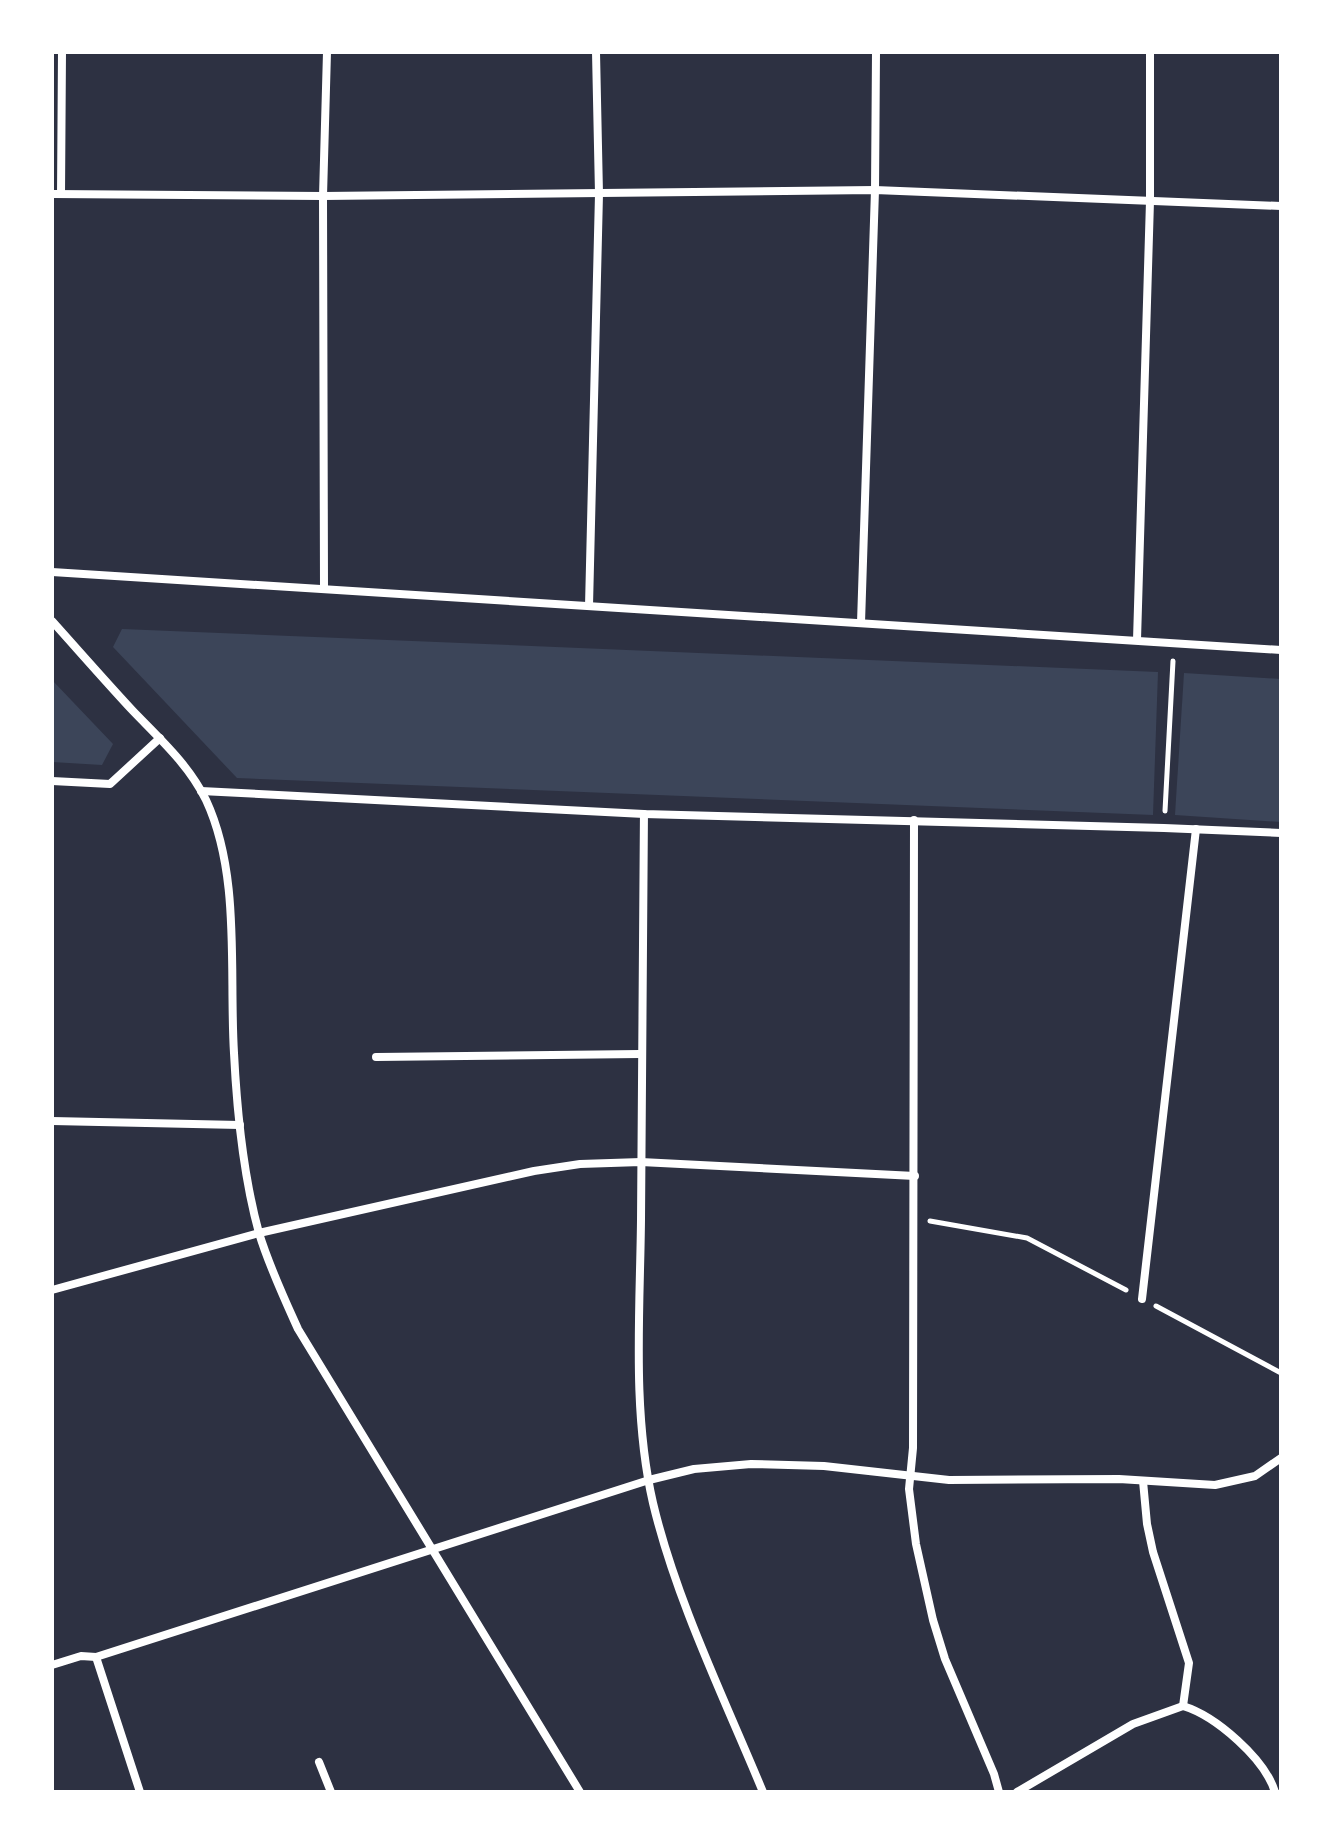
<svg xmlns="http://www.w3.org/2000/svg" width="1333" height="1844" font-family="'Exo 2',sans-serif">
<rect width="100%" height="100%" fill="#2d3142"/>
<!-- green -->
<g fill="#3c4559">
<polygon points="122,629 1158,672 1153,815 237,778 113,647"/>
<polygon points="1184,673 1281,679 1281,822 1175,815"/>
<polygon points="52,680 113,744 102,765 52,762"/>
</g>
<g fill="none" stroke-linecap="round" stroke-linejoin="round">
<!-- path -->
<g stroke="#fff" stroke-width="5">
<polyline points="1165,811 1173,661"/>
<polyline points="930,1221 1027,1238 1126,1290"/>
<polyline points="1156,1306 1281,1373"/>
</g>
<!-- minor -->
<g stroke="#fff" stroke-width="8">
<polyline points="52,194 323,196 875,190 1281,206"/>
<polyline points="61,194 62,52"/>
<polyline points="52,572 1281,650"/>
<polyline points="324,589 323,196 327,52"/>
<polyline points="589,606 599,194 596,52"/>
<path d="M 52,621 C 79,651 106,682 133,711 C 160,739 189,765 206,800 C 241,875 229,972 234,1053 C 237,1113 243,1175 259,1233 C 269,1266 284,1298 298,1329 L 580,1792"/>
<polyline points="861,623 875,190 876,52"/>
<polyline points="1137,640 1150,201 1150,52"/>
<polyline points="52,781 110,784 160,738"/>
<polyline points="201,791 644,814 1164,828 1281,833"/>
<path d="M 644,814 C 642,949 641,1084 641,1220 C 640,1313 632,1412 653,1503 C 676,1600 725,1700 763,1792"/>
<polyline points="914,820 913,1448 909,1489 916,1544 933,1620 945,1659 994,1774 999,1792"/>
<polyline points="376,1057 640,1054"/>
<polyline points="52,1121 240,1125"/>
<polyline points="52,1290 259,1233 534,1171 580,1164 641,1162 915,1176"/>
<polyline points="1142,1299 1196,829"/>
<polyline points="1143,1481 1147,1524 1153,1552 1189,1663 1183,1706"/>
<polyline points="96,1657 140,1792"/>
<polyline points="52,1665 81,1656 96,1657 649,1480 694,1469 751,1464 824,1466 949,1480 1119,1479 1215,1485 1255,1476 1281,1458"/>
<path d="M 1183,1706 C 1216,1716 1265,1759 1275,1792"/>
<polyline points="319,1762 331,1792"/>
<polyline points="1017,1792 1133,1724 1183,1706"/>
</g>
</g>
<!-- border -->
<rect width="1333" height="1844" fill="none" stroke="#ffffff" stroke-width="108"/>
</svg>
